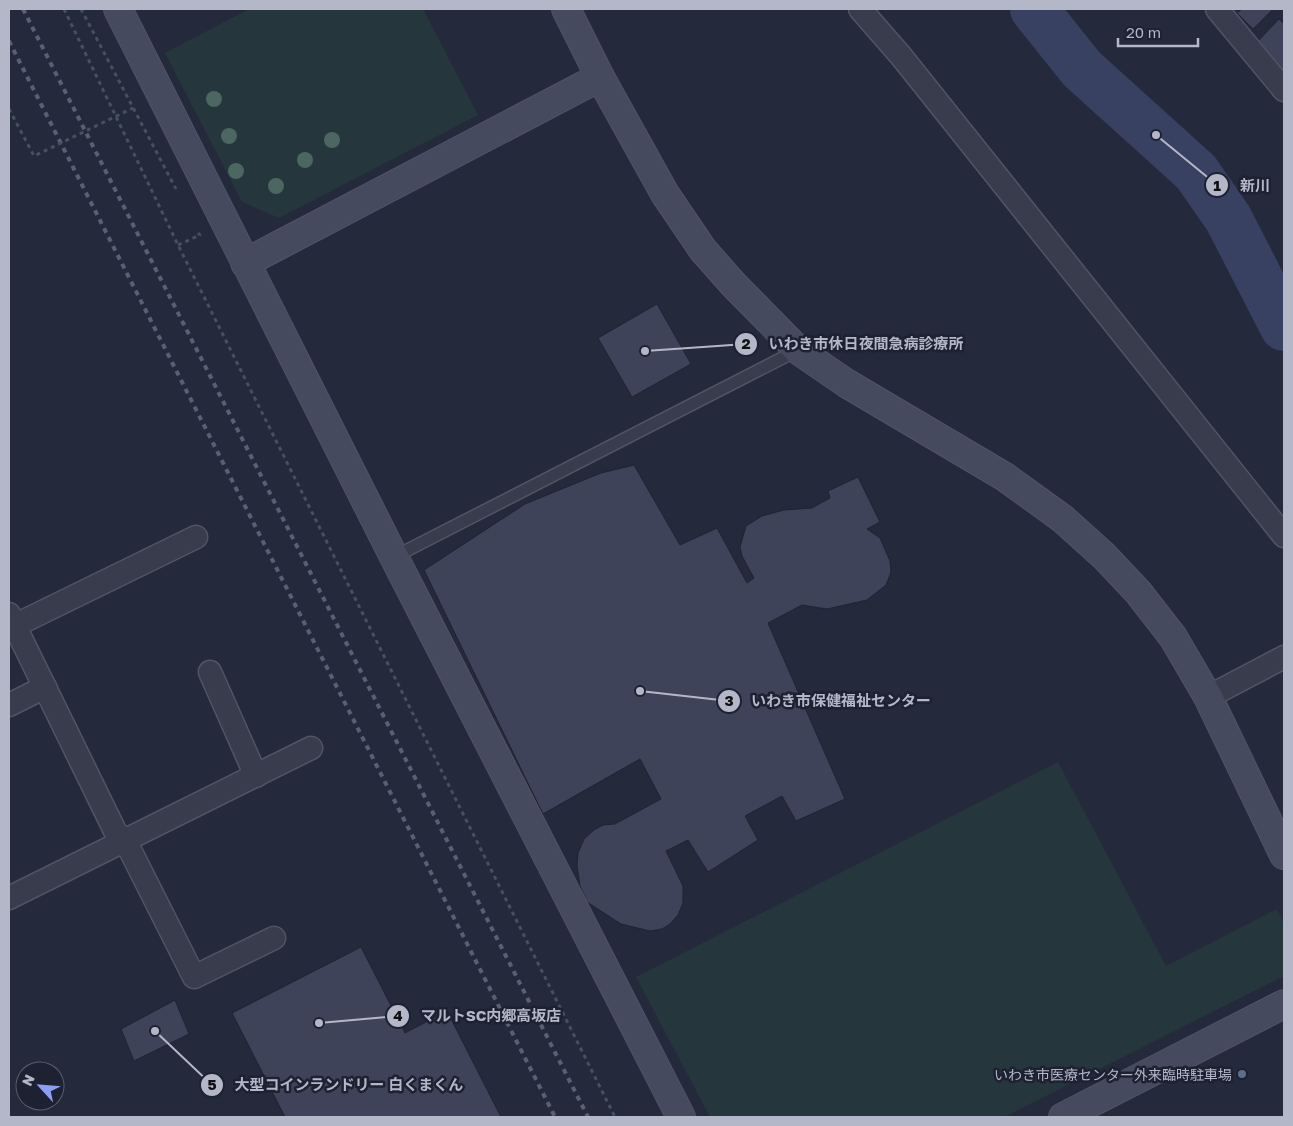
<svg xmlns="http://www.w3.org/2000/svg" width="1293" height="1126" font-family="'Golos Text','Noto Sans JP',sans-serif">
<rect width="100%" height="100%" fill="#24293c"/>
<!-- green -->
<g fill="#26363d">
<polygon points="249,9 423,9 478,115 279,218 242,202 165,53"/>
<polygon points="1058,762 1166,966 1277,909 1284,924 1284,976 1004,1117 710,1117 636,977"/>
</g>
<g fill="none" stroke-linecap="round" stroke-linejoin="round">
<!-- river -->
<polyline stroke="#394163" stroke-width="48" points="1034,9 1082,69 1196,172 1228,218 1284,327"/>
</g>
<!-- building -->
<g fill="#3e435a" stroke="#1f2333">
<polygon points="1242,9 1273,9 1253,29 1237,13"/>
<polygon points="1279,19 1284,24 1284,72 1256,43"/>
<polygon points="657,304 691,364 632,397 598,338"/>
<polygon points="634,465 680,545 717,528 747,583 754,578 742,556 740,547 746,526 762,516 784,510 812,508 830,498 828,491 858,477 880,522 867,529 880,538 890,561 891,572 886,585 867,600 827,609 802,605 768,623 845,799 796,821 782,796 745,816 758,840 708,872 688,840 666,851 683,886 683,903 678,915 670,924 662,929 650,931 621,924 587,902 580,886 577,866 578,853 584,839 594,830 603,825 615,824 661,799 640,759 543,814 424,570 525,504 601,473"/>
<polygon points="361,947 405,1033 447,1011 501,1117 285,1117 232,1013"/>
<polygon points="175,1000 189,1034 134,1061 121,1029"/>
</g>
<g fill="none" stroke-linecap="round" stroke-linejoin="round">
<!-- lane casing -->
<g stroke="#505464" stroke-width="14">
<polyline id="lane" points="394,557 798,350"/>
</g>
<!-- street casing -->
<g stroke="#505464" stroke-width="25">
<g id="street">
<polyline points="860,9 901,56 1284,536"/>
<polyline points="1217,9 1284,90"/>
<polyline points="9,614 116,833 125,840 194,977 274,938"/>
<polyline points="14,626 196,537"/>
<polyline points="210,672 256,776"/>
<polyline points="1208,697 1284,657"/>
<polyline points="9,705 45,687"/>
<polyline points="9,898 311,748"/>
</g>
</g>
<!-- secondary casing -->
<g stroke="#505464" stroke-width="30">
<g id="secondary">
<polyline points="118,9 394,557 681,1117"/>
<polyline points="566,9 600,77 665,194 703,250 734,285 798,350 846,383 1005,477 1063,519 1104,556 1138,592 1173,637 1208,697 1284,855"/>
<polyline points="245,263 600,77"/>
<polyline points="1063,1117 1284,1004"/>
</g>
</g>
<!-- path -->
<g stroke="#44535a" stroke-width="3" stroke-dasharray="4 4" stroke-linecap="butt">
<polyline points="64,9 178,245 615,1117"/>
<polyline points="81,9 176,189"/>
<polyline points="178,245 200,235 198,233"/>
</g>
<!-- lane -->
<use href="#lane" stroke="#383c4c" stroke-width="11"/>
<!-- street -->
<use href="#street" stroke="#383c4c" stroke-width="22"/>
<!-- secondary -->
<use href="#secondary" stroke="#464a5f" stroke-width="28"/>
<!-- rail -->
<g stroke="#5a5f73" stroke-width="4" stroke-dasharray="5 5" stroke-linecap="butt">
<polyline points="23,9 588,1117"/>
<polyline points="9,41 555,1117"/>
</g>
<!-- path-bridge -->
<polyline stroke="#44535a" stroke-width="3" stroke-dasharray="4 4" stroke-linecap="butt" points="9,109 34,156 133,108"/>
</g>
<!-- trees -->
<g fill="#4c6661">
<circle cx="214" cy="99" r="8"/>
<circle cx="229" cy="136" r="8"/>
<circle cx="332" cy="140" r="8"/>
<circle cx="305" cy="160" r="8"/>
<circle cx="236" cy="171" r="8"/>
<circle cx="276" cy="186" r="8"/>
</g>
<!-- markers -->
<circle fill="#5c6f8a" stroke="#1d2131" stroke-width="2" cx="1242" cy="1074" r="5"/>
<g text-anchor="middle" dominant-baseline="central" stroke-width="5" stroke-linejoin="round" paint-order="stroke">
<!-- poi labels -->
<g font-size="14" fill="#b4b7c8" stroke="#1d2131" text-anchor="end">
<text x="1232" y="1074">いわき市医療センター外来臨時駐車場</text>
</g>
</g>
<!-- callouts -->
<path fill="none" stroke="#b4b7c8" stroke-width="2" d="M1156 135L1217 185M645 351L746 344M640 691L729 701M319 1023L398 1016M155 1031L212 1085"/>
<g fill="#b4b7c8" stroke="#1d2131" stroke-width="2">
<circle cx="1156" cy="135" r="5"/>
<circle cx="645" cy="351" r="5"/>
<circle cx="640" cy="691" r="5"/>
<circle cx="319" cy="1023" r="5"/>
<circle cx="155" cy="1031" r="5"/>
<circle cx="1217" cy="185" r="12"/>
<circle cx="746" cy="344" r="12"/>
<circle cx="729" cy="701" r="12"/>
<circle cx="398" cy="1016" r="12"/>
<circle cx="212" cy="1085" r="12"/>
</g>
<g font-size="15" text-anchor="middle" font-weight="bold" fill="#111">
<text x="1217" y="191">1</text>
<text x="746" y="349">2</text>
<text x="729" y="706">3</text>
<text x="398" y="1021">4</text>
<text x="212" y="1090">5</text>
</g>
<g font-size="15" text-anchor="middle" font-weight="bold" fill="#b4b7c8" stroke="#1d2131" stroke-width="5" stroke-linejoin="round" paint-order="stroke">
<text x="1255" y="191">新川</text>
<text x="866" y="349">いわき市休日夜間急病診療所</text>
<text x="841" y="706">いわき市保健福祉センター</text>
<text x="491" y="1021">マルトSC内郷高坂店</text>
<text x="349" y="1090">大型コインランドリー 白くまくん</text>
</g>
<!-- border -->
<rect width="1293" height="1126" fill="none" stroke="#b4b7c8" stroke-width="20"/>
<!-- north arrow -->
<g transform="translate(40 1086) rotate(296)"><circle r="24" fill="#1d2131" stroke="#595d6d"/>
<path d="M0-4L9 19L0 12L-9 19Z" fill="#8c9ef4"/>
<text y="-8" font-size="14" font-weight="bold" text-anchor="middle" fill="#b4b7c8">N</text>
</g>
<!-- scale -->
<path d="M1118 38v8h80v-8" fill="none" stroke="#b4b7c8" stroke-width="2.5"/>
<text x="1126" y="38" font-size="15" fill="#b4b7c8" stroke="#1d2131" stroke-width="4" paint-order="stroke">20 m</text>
</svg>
